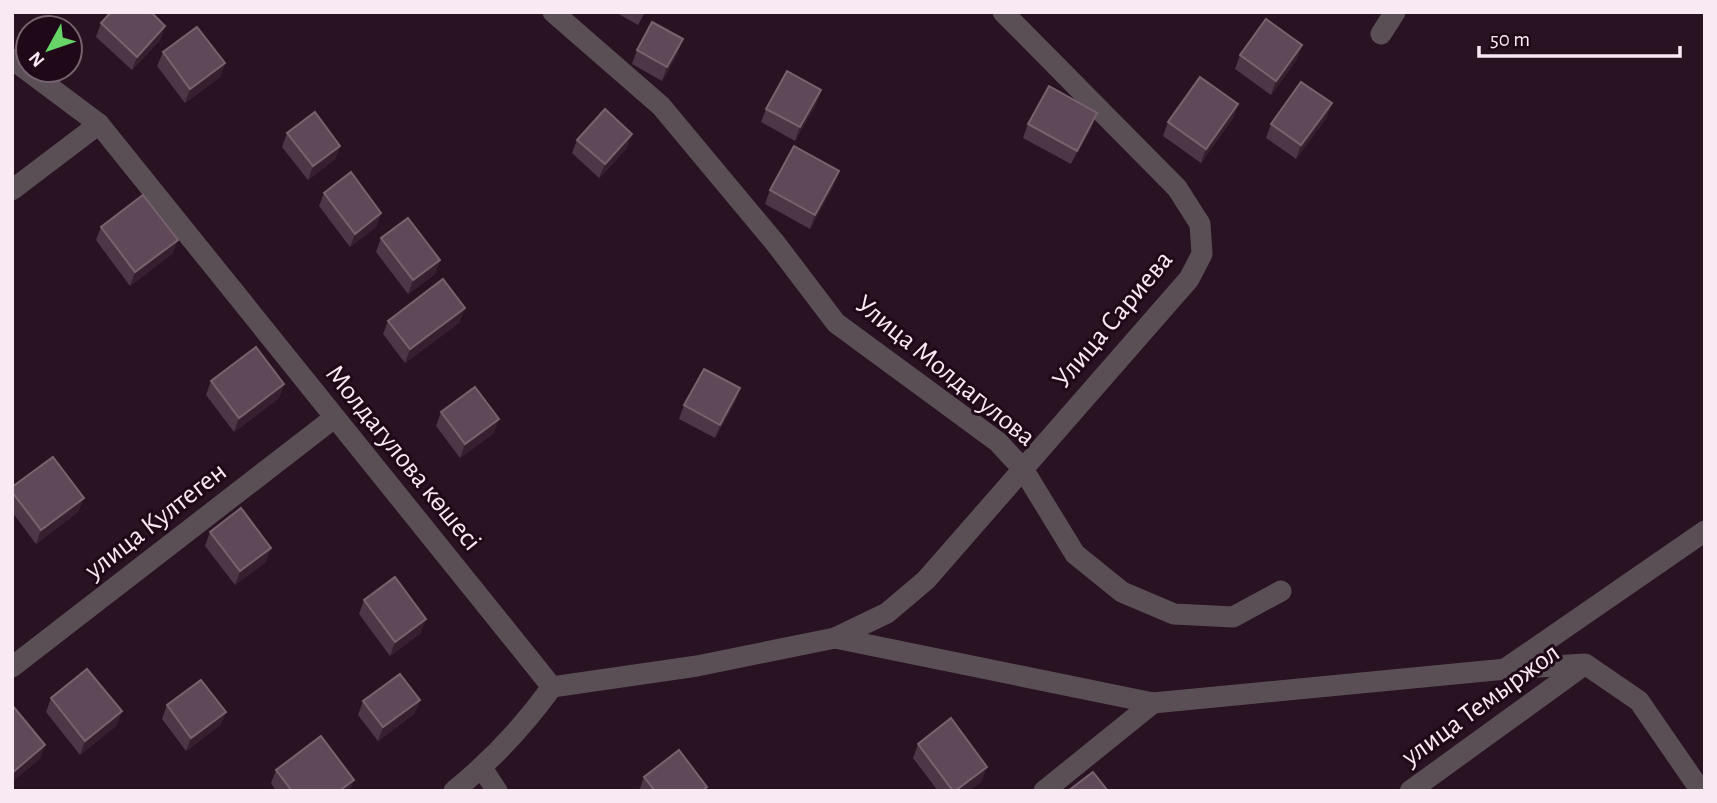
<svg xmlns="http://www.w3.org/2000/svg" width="1717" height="803" font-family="'Alegreya Sans',sans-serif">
<rect width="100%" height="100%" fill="#291222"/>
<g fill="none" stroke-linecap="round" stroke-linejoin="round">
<!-- street -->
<g stroke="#5b4f56" stroke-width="21">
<polyline points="553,12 661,106 776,244 836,323 998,442 1023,469 1075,554 1122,592 1174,614 1233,617 1281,591"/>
<polyline points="1381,34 1395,12"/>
<polyline points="12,59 99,124 552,687 697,666 835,638 887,613 926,580 1189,279 1202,254 1200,224 1177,188 1003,12"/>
<polyline points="12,190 99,124"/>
<polyline points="835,638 1153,703 1506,669 1585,664 1639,701 1701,791"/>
<polyline points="12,667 334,418"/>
<polyline points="1508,667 1705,531"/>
<polyline points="482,768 497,791"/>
<path d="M 454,791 C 492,760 523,727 552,687"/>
<polyline points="1044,791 1153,703"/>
<polyline points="1410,791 1584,665"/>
</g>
</g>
<!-- wall -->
<g fill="#4d3645">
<polygon points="615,12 645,12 638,25"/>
<polygon points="101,23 165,26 160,40 132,70 96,37"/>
<polygon points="1302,45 1297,59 1271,95 1235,69 1240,55"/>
<polygon points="637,50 678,53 662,81 632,64"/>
<polygon points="163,52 225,63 220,77 185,103 157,66"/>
<polygon points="821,90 816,104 795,141 761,122 766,109"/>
<polygon points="1238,104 1233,118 1201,163 1163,136 1168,122"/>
<polygon points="1327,117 1296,159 1266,138 1271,124"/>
<polygon points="1028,124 1092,127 1071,164 1023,138"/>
<polygon points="287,133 340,146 335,159 308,180 282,147"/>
<polygon points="577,140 627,148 599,178 572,153"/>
<polygon points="834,185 810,229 765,204 770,190"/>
<polygon points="324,193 381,213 376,227 350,247 319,206"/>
<polygon points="101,227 173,253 130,286 96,240"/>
<polygon points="381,238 440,260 435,274 408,294 376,252"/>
<polygon points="388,321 460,322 405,363 383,334"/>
<polygon points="211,381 284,384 279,398 234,432 206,395"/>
<polygon points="740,388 735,402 715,438 679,419 684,405"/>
<polygon points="441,412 494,433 460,458 436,426"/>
<polygon points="12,487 79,511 36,544 12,512"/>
<polygon points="210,532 266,562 235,585 205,546"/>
<polygon points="364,600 421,633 390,656 359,614"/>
<polygon points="51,698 117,725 80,755 46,712"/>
<polygon points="420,700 414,714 378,741 358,715 363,701"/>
<polygon points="167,705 226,712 220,725 186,751 162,719"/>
<polygon points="918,744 982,781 969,791 938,791 913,758"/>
<polygon points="276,770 350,791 276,791 271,783"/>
<polygon points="644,777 706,791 639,791"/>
</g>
<!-- shaded-wall -->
<g fill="#371f2f">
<polygon points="165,26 160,40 132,70 137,57"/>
<polygon points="683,39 678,53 662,81 667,67"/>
<polygon points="1302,45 1297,59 1271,95 1276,81"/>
<polygon points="225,63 220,77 185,103 190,89"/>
<polygon points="821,90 816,104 795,141 800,127"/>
<polygon points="1332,103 1327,117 1296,159 1301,145"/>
<polygon points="1238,104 1233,118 1201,163 1206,149"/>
<polygon points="1097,113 1092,127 1071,164 1077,151"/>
<polygon points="632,134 627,148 599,178 605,164"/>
<polygon points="340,146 335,159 308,180 313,166"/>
<polygon points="839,171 834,185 810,229 815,215"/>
<polygon points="381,213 376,227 350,247 355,234"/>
<polygon points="178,240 173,253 130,286 135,272"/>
<polygon points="440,260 435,274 408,294 413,280"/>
<polygon points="465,308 460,322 405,363 410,349"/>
<polygon points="284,384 279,398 234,432 239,418"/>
<polygon points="740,388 735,402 715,438 720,425"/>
<polygon points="499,419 494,433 460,458 465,444"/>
<polygon points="84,498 79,511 36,544 41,530"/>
<polygon points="271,548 266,562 235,585 240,571"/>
<polygon points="426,619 421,633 390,656 395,642"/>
<polygon points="420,700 414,714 378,741 383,727"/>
<polygon points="122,711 117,725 80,755 85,741"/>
<polygon points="226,712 220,725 186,751 191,738"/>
<polygon points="45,745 40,759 12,782 12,773"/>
<polygon points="987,767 982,781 969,791 955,791"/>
<polygon points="354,780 350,791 339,791"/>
</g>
<!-- building -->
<g fill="#5f4958" stroke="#786270" stroke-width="2">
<polygon points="111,12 151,12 165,26 137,57 101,23"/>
<polygon points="1266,19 1302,45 1276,81 1240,55"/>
<polygon points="652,22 683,39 667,67 637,50"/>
<polygon points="197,27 225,63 190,89 163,52"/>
<polygon points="787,71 821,90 800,127 766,109"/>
<polygon points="1200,77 1238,104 1206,149 1168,122"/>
<polygon points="1301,82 1332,103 1301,145 1271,124"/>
<polygon points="1049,86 1097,113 1077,151 1028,124"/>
<polygon points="605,109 632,134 605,164 577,140"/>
<polygon points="315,112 340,146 313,166 287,133"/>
<polygon points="794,146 839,171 815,215 770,190"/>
<polygon points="351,172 381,213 355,234 324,193"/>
<polygon points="143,195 178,240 135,272 101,227"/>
<polygon points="408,218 440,260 413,280 381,238"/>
<polygon points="443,279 465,308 410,349 388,321"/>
<polygon points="256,347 284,384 239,418 211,381"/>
<polygon points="704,369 740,388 720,425 684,405"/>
<polygon points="475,387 499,419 465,444 441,412"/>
<polygon points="53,457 84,498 41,530 12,492 12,487"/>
<polygon points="241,508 271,548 240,571 210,532"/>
<polygon points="395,577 426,619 395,642 364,600"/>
<polygon points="87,669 122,711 85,741 51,698"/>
<polygon points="400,674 420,700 383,727 363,701"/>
<polygon points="201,680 226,712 191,738 167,705"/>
<polygon points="12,705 45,745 12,773"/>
<polygon points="951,718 987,767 955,791 953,791 918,744"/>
<polygon points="321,736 354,780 339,791 292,791 276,770"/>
<polygon points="679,750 707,787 702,791 655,791 644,777"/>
<polygon points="1093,772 1108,791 1068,791"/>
</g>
<g text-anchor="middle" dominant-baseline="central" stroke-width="6" stroke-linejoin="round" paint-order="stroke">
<!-- street labels -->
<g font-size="28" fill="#f9e9f3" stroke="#1f0918">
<text transform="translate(1113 320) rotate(-50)">Улица Сариева</text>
<text transform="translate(945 371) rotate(39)">Улица Молдагулова</text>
<text transform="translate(403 458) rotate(51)">Молдагулова көшесі</text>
<text transform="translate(156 521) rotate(-38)">улица Култеген</text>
<text transform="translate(1481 705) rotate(-36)">улица Темыржол</text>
</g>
</g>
<!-- border -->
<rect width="1717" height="803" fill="none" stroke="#f9e9f3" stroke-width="28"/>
<!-- north arrow -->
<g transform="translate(49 49) rotate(230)"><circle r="33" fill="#1f0918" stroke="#766370" stroke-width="2"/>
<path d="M0-5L12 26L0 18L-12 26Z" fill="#66d466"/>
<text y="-10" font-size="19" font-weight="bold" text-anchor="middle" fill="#f9e9f3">N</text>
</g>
<!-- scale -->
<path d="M1479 46v10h201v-10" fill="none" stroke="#f9e9f3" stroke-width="3.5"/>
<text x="1490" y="46" font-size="21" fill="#f9e9f3" stroke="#1f0918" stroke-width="5" paint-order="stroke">50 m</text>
</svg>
